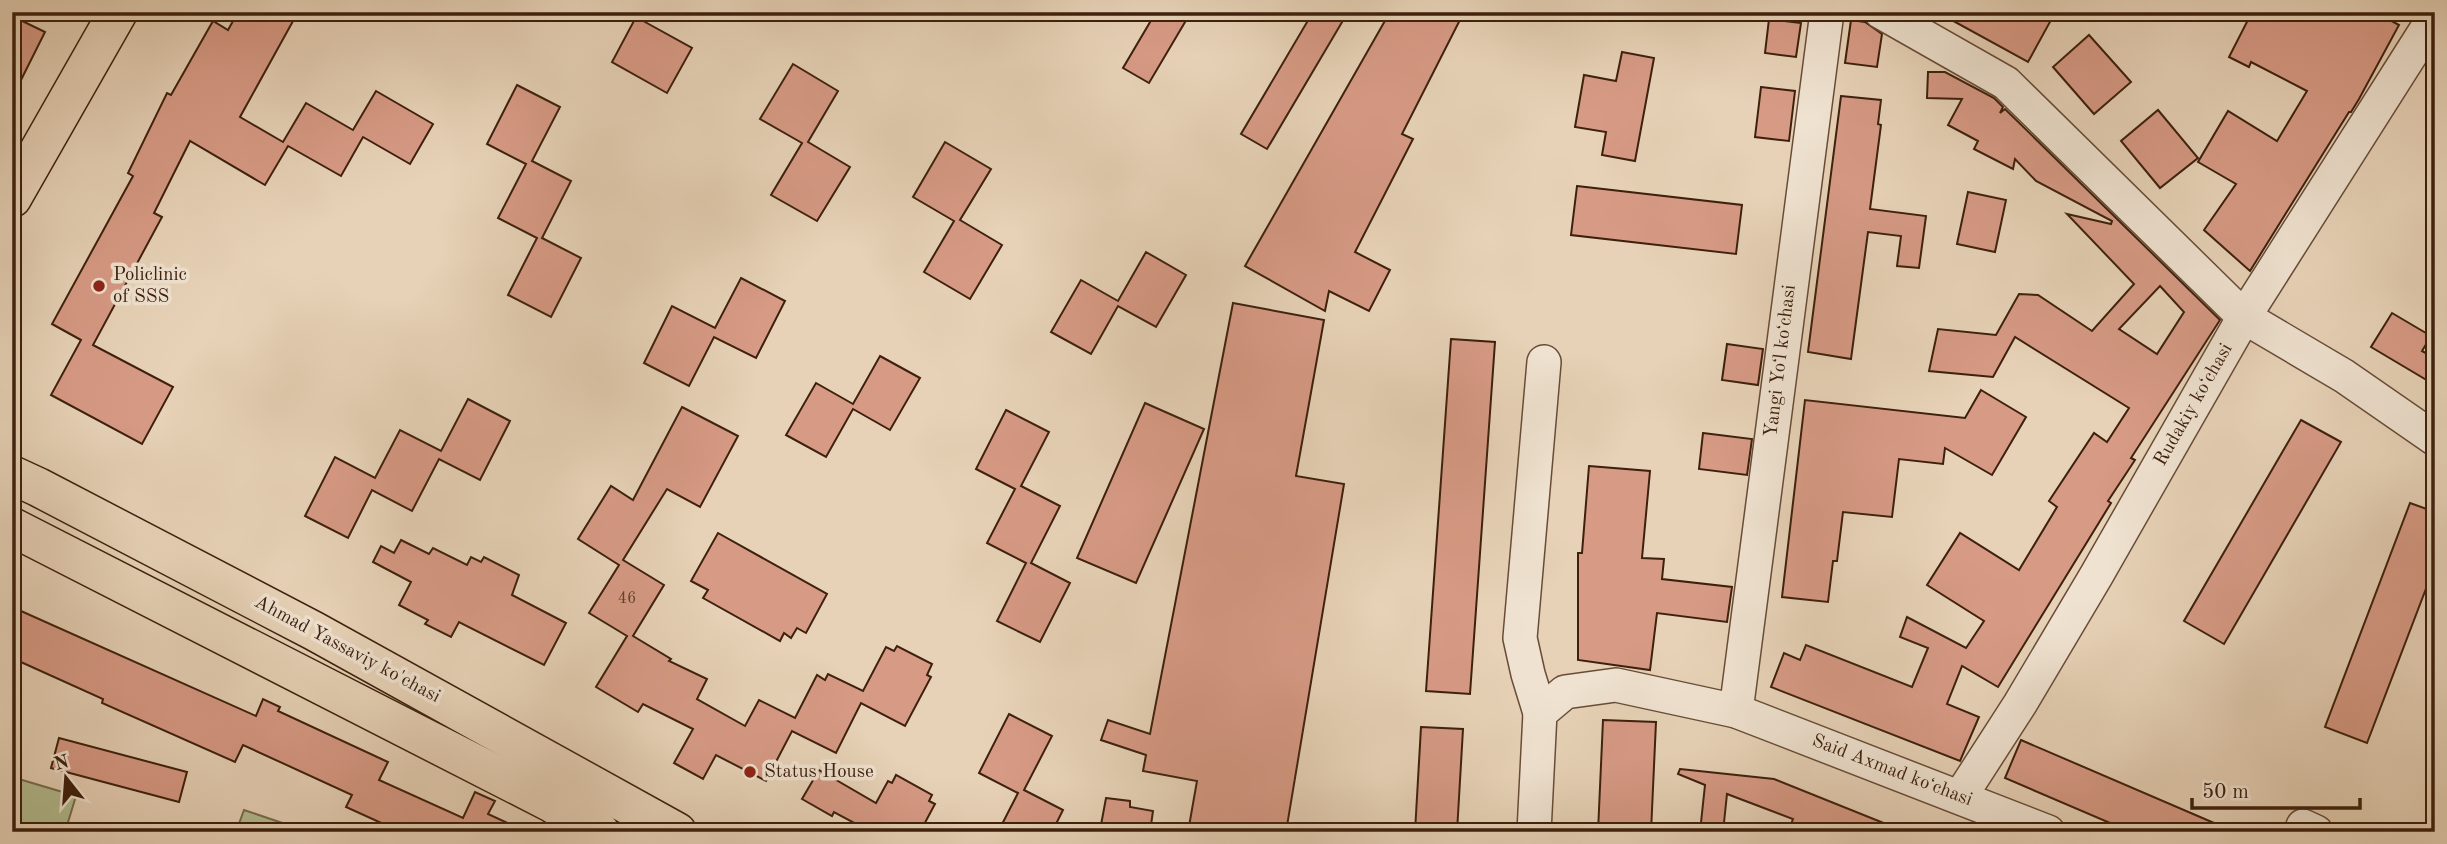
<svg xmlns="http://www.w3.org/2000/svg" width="2447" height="844" font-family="'Old Standard TT',serif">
<rect width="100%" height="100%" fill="#e7d2b7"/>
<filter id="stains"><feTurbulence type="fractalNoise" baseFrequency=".00286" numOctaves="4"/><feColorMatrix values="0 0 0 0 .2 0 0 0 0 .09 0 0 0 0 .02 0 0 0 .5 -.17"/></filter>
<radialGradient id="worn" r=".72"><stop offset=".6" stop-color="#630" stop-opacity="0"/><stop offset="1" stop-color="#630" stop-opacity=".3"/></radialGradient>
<!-- pitch -->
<g fill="#b3bd90" stroke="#786e4e" stroke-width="2">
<polygon points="12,777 76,796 65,832 12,832"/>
<polygon points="244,810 306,831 306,832 236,832"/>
</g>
<!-- building -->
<g fill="#d79a85" stroke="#3d200d" stroke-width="2" fill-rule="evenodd">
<polygon points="238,12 298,12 240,117 283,142 306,103 353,130 376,91 433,124 410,164 363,137 341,176 288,146 265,185 190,141 154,213 162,217 93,345 173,387 142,444 51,395 81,340 52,324 133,176 128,173 167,93 171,95 213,21 228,30"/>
<polygon points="1156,12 1191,12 1149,83 1123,68"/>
<polygon points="1313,12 1348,12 1267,149 1241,134"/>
<polygon points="1390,12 1464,12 1402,134 1413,139 1355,252 1390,270 1369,311 1329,291 1325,311 1245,266"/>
<polygon points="1937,12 2036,12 2051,20 2028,62"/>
<polygon points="2252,12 2375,12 2399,25 2359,99 2351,112 2349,112 2250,271 2204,230 2236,184 2198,162 2228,111 2277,141 2307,91 2251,62 2249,67 2229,57"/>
<polygon points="12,16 45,32 12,98"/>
<polygon points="636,17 692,48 667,93 612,62"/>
<polygon points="1769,19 1801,23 1796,57 1765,53"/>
<polygon points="1851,20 1865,22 1882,34 1877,67 1845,63"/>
<polygon points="2089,35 2131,82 2094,114 2053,67"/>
<polygon points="1622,52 1654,58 1635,161 1602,155 1606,132 1575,127 1584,75 1616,81"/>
<polygon points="793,64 838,91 808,142 850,167 817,221 771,195 802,143 760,119"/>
<path d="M 1928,72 L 1945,72 L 1994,98 L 2003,107 L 2000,113 L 2005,109 L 2220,320 L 2131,458 L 2135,460 L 2108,501 L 2111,503 L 1998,687 L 1962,666 L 1947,704 L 1979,717 L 1960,761 L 1771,687 L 1784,653 L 1800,660 L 1806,645 L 1912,687 L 1928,648 L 1900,637 L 1907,617 L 1966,648 L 1984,621 L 1927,585 L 1960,533 L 2019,570 L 2057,507 L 2049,501 L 2094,433 L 2107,442 L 2129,408 L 2015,337 L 1993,377 L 1929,371 L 1938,329 L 1996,335 L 2019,294 L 2038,295 L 2092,331 L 2134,284 L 2067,214 L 2111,224 L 2112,221 L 2036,181 L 2015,159 L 2013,169 L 1974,149 L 1978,141 L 1948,125 L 1962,99 L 1927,98 ZM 2160,286 L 2184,312 L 2157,354 L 2119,329 Z"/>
<polygon points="517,85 560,107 532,161 571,181 542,238 581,258 551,317 508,295 537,238 498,218 526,164 487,144"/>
<polygon points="1761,87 1795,91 1789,141 1755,137"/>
<polygon points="1841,96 1881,100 1878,124 1881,125 1870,209 1926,216 1919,268 1897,266 1901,236 1868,232 1851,359 1808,352"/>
<polygon points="2158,110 2198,158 2160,188 2121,141"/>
<polygon points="945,142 991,169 960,220 1002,245 970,299 924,272 954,221 913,197"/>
<polygon points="1577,186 1742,205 1736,254 1571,235"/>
<polygon points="1968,192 2006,200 1995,252 1957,244"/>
<polygon points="1146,252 1186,275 1156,327 1118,306 1091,354 1051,332 1081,280 1118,301"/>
<polygon points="741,278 785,301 756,358 714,337 689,386 644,363 672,306 715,328"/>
<polygon points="1233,303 1324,320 1296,476 1344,484 1286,832 1188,832 1197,781 1143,771 1146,755 1101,740 1108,720 1150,734"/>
<polygon points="2392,313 2431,336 2422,351 2435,358 2435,385 2371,347"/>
<polygon points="1451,339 1495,342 1470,694 1426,691"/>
<polygon points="1727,344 1763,349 1758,385 1722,380"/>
<polygon points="880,356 920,378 890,430 853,409 826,457 786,435 816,383 853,404"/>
<polygon points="1981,390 2026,417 1992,475 1945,448 1943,464 1899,459 1892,517 1843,512 1837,561 1833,561 1828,602 1782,597 1805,400 1965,418"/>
<polygon points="468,399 510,421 480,480 439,459 412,511 372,490 348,538 305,516 335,457 375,478 400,430 441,451"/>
<polygon points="1145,403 1204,429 1136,583 1077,558"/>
<polygon points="682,407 738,436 700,507 667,489 623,560 664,585 633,636 671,659 669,661 707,679 697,699 745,726 759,700 795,718 817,675 825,680 828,674 863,691 886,647 894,651 897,646 932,664 927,675 931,677 905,726 861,703 836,753 792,731 766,781 716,755 703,779 674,763 693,729 643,704 638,712 596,687 627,636 589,613 619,565 578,539 611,486 633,500"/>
<polygon points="1006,410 1049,432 1021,486 1060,506 1031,563 1070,583 1040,642 997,621 1026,563 987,543 1015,489 976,469"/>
<polygon points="2301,420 2341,442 2224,644 2184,621"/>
<polygon points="1703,433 1752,439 1747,475 1699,469"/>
<polygon points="1589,466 1650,471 1642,558 1664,559 1662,579 1732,587 1727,622 1657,613 1650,670 1578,660 1578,553 1582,553"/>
<polygon points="2410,503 2435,512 2435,565 2367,743 2325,727"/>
<polygon points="718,533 827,594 806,633 797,628 791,638 784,633 780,641 703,598 708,590 691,581"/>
<polygon points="401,540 429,554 433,548 467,565 471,557 481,562 484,557 519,575 512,595 566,623 544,665 459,622 451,637 425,624 428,620 399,605 411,582 373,562 381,546 394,553"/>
<polygon points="12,607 256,716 263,699 280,707 278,711 388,762 379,780 463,818 475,792 495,801 488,814 527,832 401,832 346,807 352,795 243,745 235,762 102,703 103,699 12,658"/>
<polygon points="1009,714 1052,736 1024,790 1063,810 1052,832 998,832 1018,793 979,773"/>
<polygon points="1603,720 1656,722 1651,832 1598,832"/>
<polygon points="1421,727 1463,729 1457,832 1415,832"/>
<polygon points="59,738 187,772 179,802 51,768"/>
<polygon points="2021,740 2235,832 2131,832 2005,778"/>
<polygon points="1680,769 1774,779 1906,832 1788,832 1793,819 1727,794 1723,832 1700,832 1705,785 1678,774"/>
<polygon points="819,770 876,803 888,781 892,783 896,775 932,795 929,801 935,804 920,832 871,832 834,812 832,816 802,799"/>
<polygon points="1106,798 1130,801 1130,807 1153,811 1150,832 1121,832 1122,828 1101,825"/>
</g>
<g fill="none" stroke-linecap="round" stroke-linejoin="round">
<!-- minor casing -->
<g stroke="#684c38" stroke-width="36">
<g id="minor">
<polyline points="1881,12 2006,83 2244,317 2344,376 2435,439"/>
<polyline points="1736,711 1827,12"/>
<polyline points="1540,713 1528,674 1520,638 1544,362"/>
<polyline points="1960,797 2020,704 2096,576 2244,317 2435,16"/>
<polyline points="2303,826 2316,832"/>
<polyline points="1534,832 1540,713 1565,692 1616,685 1736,711 2048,832"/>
</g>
</g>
<!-- major casing -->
<g stroke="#3d200d" stroke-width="41">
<g id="major">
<polyline points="12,198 118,12"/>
<polyline points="12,475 38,487 314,631 677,832"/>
<polyline points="12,527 550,802 600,832"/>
</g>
</g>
<!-- minor -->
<use href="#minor" stroke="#efe2d0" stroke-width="33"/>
<!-- major -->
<use href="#major" stroke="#e7d2b7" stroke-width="38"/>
</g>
<!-- markers -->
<g fill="#8f2418" stroke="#efe2d0" stroke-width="2.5">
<circle cx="99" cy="286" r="7"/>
<circle cx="750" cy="772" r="7"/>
</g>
<g text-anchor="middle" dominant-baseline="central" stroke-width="7" stroke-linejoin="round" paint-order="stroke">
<!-- number labels -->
<g font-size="16" fill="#643e2b">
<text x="627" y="599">46</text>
</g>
<!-- poi labels -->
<g font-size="19" fill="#3d200d" stroke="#efe2d0" text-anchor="start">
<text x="113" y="275">Policlinic<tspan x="113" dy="22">of SSS</tspan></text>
<text x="764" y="772">Status House</text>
</g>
<!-- street labels -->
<g font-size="19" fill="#3d200d" stroke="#efe2d0">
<text transform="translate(1781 361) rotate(-83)">Yangi Yoʻl koʻchasi</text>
<text transform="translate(2194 405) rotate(-60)">Rudakiy koʻchasi</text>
<text transform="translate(347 650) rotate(28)">Ahmad Yassaviy ko'chasi</text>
<text transform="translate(1892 771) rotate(21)">Said Axmad koʻchasi</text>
</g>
</g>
<!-- margin -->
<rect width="2447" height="844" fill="none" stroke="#e7d2b7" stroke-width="42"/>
<rect x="14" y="14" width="2419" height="816" fill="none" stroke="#3d200d" stroke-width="3.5"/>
<rect x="21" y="21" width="2405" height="802" fill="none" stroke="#3d200d" stroke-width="2"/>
<!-- north arrow -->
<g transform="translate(66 778) rotate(343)" stroke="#efe2d0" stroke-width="5" paint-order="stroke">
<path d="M0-5L12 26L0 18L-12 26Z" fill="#3d200d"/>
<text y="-10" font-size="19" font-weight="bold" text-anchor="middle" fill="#3d200d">N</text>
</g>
<!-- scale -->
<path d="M2192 798v10h168v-10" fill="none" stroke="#3d200d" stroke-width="3.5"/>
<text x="2202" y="798" font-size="21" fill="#3d200d" stroke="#efe2d0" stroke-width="5" paint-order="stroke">50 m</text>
<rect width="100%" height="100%" filter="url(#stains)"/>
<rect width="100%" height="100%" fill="url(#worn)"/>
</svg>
